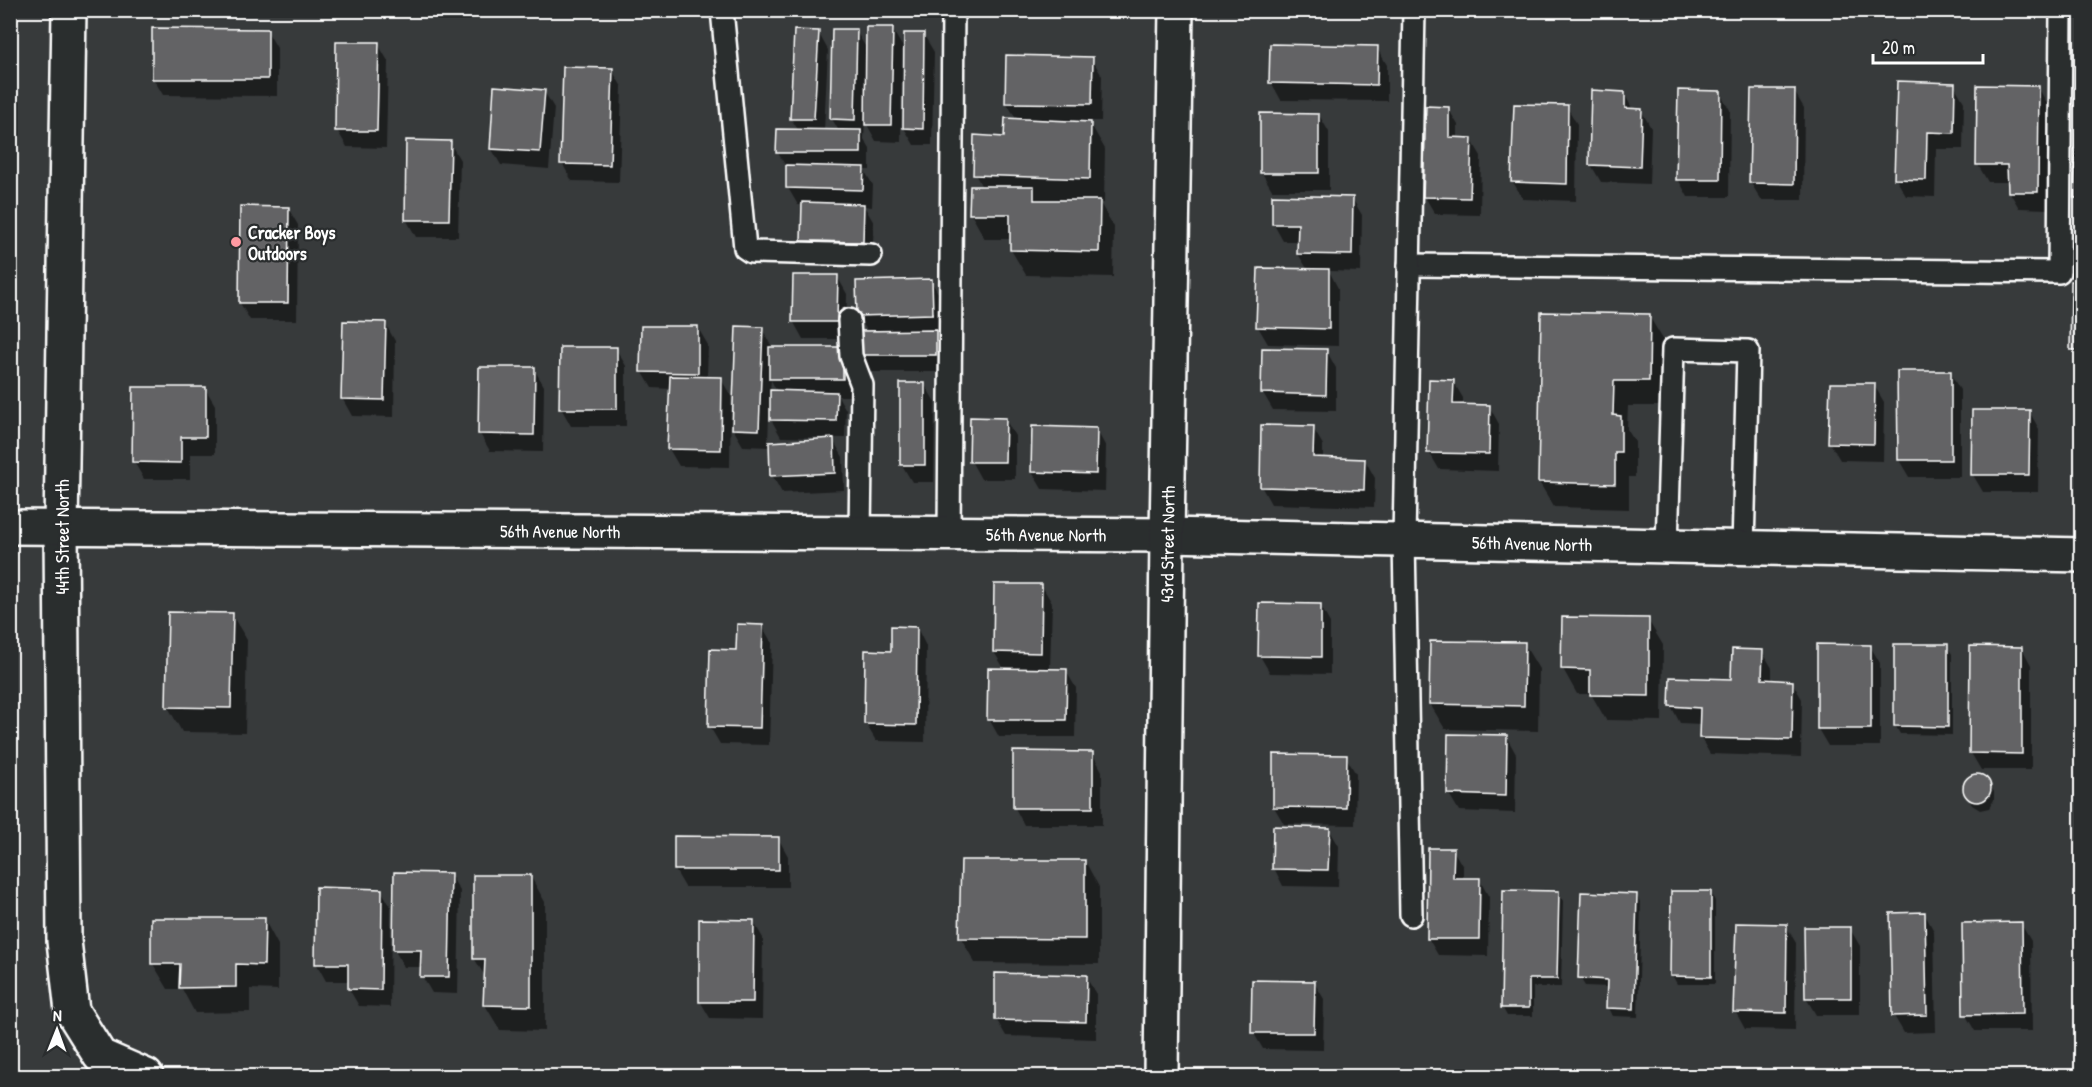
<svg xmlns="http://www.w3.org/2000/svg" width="2092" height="1087" font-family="'Patrick Hand',sans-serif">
<rect width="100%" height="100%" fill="#373a3b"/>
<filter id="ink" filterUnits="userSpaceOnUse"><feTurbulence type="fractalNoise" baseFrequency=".0167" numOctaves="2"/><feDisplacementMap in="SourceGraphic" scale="12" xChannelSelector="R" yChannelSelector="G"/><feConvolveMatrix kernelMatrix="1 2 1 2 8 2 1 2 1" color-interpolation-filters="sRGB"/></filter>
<g filter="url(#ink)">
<!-- shadow -->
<g fill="#0007" fill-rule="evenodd">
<polygon points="892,29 902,46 901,142 876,141 865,121 864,139 870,149 870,170 864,170 873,185 872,207 864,206 874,223 872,259 812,258 802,241 804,205 798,205 788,188 788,170 778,153 799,131 791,119 818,32 828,50 824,131 839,131 832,119 856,31 868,51"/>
<polygon points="267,31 277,48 277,96 163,95 153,78"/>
<polygon points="924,35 934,52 932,145 914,145 904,128"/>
<polygon points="378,44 388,61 386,148 347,147 337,130"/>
<polygon points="1377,48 1387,65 1387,101 1281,100 1271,82"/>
<polygon points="1092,59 1102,76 1101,121 1089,121 1105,149 1104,203 1100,203 1114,227 1113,277 1026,275 1011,250 1011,239 985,239 971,214 982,187 975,174 1006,138 1017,120 1006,102"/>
<polygon points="612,70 622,87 619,182 572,181 562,163"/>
<polygon points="1954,85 1964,102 1963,149 1936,149 1935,197 1906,196 1896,179"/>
<polygon points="2038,87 2048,105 2048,209 2019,208 2009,191 2009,182 1988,182 1978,165"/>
<polygon points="544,91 554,108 549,169 501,165 491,148"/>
<polygon points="1794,91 1804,108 1803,200 1761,200 1751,183"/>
<polygon points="1624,93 1633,110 1641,110 1651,128 1649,184 1601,182 1591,165"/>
<polygon points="1720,93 1730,110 1729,197 1688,197 1678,179"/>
<polygon points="1567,107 1577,124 1576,201 1523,199 1513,182"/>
<polygon points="1448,108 1458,125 1458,139 1471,139 1481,156 1480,215 1435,214 1425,197"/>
<polygon points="1319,115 1329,132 1329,190 1272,190 1262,173"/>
<polygon points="2082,136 2082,207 2076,197"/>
<polygon points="450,143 460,160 458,237 416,237 406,219"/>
<polygon points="1352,198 1362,215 1361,272 1329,271 1338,288 1338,346 1268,344 1258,327 1308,270 1298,254 1299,241 1283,241 1273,223"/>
<polygon points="288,208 298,225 297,320 250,320 240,303"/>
<polygon points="837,276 847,294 846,339 803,339 793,321"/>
<polygon points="931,281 941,298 942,331 934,332 945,349 945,372 871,372 861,355 868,332 858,316"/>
<polygon points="2082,283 2082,367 2071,349"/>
<polygon points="1649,316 1664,341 1663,406 1628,406 1627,429 1635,442 1635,477 1629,477 1629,509 1554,507 1539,482"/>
<polygon points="385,323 395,341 394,417 352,416 342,398"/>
<polygon points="698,328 708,345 707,378 721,379 731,396 730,467 679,466 669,449 671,389 652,388 642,371"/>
<path d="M 762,328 L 772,348 L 852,366 L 852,396 L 838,396 L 846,410 L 845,438 L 781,437 L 769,416 L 768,443 L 833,440 L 843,457 L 844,490 L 782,493 L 772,475 L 770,447 L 743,446 L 733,429 ZM 771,380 L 774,386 L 777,391 L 770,391 Z"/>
<polygon points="616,349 626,366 626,426 571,426 561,408"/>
<polygon points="1264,349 1326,350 1336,368 1336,411 1273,410 1263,393"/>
<polygon points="534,369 544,386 543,452 490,451 480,434"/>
<polygon points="1950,373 1960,390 1960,477 1909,477 1899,460"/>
<polygon points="1453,381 1463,398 1463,406 1489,406 1499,424 1498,471 1439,469 1429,452"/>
<polygon points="925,385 935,402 934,482 912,482 902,465"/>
<polygon points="1874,385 1884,402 1883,461 1840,460 1830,443"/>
<polygon points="205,388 215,405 215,454 190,454 190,479 144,479 134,462"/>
<polygon points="1974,411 2029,411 2039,429 2038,492 1983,492 1973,475"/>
<polygon points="1005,419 1015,436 1015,479 981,479 971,461"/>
<polygon points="1033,428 1096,429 1106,447 1105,491 1042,489 1032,472"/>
<polygon points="1313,428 1323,445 1323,459 1365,460 1375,478 1374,507 1271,504 1261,486"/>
<polygon points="1042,586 1052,603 1050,670 1066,671 1076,688 1075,737 999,737 989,719 1005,670 994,652"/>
<polygon points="1320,605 1330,623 1330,674 1270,673 1260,656"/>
<polygon points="232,615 247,640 245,733 182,732 168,707"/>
<polygon points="1648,620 1663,645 1662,721 1606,720 1591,694 1577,694 1563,669"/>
<polygon points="762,626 772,643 769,745 720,744 710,727"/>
<polygon points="917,628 926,646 925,742 876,741 866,724 892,652"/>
<polygon points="1524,644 1539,669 1538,731 1445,729 1430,704"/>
<polygon points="1870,646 1880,663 1880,746 1828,746 1818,729"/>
<polygon points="1947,646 1952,654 1952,735 1900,734 1895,725"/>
<polygon points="2022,648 2031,665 2031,770 1981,770 1971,753"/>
<polygon points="1762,651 1772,668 1772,681 1792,682 1802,699 1801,757 1710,754 1700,737 1701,724 1680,723 1671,706 1672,678 1733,680"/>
<polygon points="1506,736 1516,754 1515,813 1459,811 1449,794"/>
<polygon points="1092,753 1102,771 1102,825 1024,825 1015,808"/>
<polygon points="1346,757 1356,774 1355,825 1284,824 1274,807"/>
<polygon points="1977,776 1986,780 1994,792 1994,800 1989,808 1980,810 1972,805 1967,797 1964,787 1967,779"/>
<polygon points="1329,829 1339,846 1338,887 1283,886 1274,868"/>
<polygon points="675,838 778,838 788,856 788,887 685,887 675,870"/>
<polygon points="1453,850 1463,867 1463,879 1479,879 1489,897 1488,956 1438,955 1428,938"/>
<polygon points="1085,861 1099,887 1099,964 975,963 961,938"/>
<polygon points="450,874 460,891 458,994 432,993 422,976 422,967 404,967 394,949"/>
<polygon points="531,877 545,902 545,1031 500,1030 485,1005 486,978 474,958"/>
<polygon points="381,890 391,907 390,1007 359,1006 349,989 349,981 326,981 316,963"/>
<polygon points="1558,892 1563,901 1561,987 1533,987 1533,1016 1507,1016 1502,1007"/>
<polygon points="1711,893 1715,901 1715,984 1677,984 1672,975"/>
<polygon points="1637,896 1641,904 1638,1017 1612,1016 1608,1008 1608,987 1585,986 1580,978"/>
<polygon points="1924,913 1934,931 1936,1032 1904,1033 1894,1016"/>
<polygon points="264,919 278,945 278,990 250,989 250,1012 195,1013 182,989 168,989 153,964"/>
<polygon points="753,921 763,938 762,1019 710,1018 700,1001"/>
<polygon points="2021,924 2031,941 2032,1031 1975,1031 1965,1014"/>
<polygon points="1786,926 1796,943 1795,1030 1745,1029 1735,1011"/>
<polygon points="1850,929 1860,946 1860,1015 1816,1015 1806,998"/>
<polygon points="1086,977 1096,994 1096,1039 1006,1036 996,1019"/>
<polygon points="1314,982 1324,999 1323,1050 1263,1049 1253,1032"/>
</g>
<!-- building -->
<g fill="#636465" stroke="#fff" stroke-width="1.5">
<polygon points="866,27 893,27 891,125 865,125"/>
<polygon points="152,28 268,29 268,79 152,79"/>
<polygon points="832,29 857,29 855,120 830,119"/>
<polygon points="794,30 819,31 814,119 790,119"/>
<polygon points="904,33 924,33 923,129 903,128"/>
<polygon points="336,42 379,42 377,131 335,131"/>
<polygon points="1270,44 1378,46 1377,85 1269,83"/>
<polygon points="1006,55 1093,57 1092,104 1005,103"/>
<polygon points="563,67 613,68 610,165 560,164"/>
<polygon points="1897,81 1955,83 1954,133 1927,132 1926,180 1894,179"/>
<polygon points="1977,85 2039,86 2038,192 2008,192 2007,165 1976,165"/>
<polygon points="494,86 545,90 540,152 490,149"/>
<polygon points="1751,89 1795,89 1794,184 1749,183"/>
<polygon points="1591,90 1625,92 1625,108 1642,109 1640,167 1589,165"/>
<polygon points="1678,90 1721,91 1720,180 1676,180"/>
<polygon points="1514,104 1568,105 1567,184 1511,182"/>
<polygon points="1426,106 1449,107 1449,137 1472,138 1470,198 1423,197"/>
<polygon points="1260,113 1319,114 1319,173 1260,173"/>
<polygon points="1005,118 1091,122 1090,179 973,175 974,135 1004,137"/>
<polygon points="777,129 861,130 861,153 776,153"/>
<polygon points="2076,134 2082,134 2082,198 2074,198"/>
<polygon points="406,140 451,141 449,220 405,220"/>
<polygon points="786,165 864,167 863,190 786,188"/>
<polygon points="970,186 1034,186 1034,200 1100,200 1099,252 1010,250 1010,214 969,214"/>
<polygon points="1272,195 1353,197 1352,255 1297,254 1298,224 1272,224"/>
<polygon points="802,202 864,204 863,242 801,241"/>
<polygon points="240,206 289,207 288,303 239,303"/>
<polygon points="1258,268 1329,269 1329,329 1256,327"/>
<polygon points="793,275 838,275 837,322 792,322"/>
<polygon points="932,279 933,314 857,316 856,281"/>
<polygon points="2071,281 2082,281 2082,350 2070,350"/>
<polygon points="1541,312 1650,314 1649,381 1614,381 1613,415 1621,416 1621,452 1615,452 1615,484 1538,482"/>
<polygon points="343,321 386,322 384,400 341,399"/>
<polygon points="641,326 698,326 698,373 640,372"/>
<polygon points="736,326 763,327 759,430 732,429"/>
<polygon points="936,330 936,355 859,355 859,331"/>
<polygon points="560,347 617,347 617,409 559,409"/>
<rect x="769" y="347" width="74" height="32"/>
<polygon points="1262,348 1327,349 1326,395 1261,393"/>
<polygon points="479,367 535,367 534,435 478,434"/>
<polygon points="1897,371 1951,371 1951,460 1898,460"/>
<polygon points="670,376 722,377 721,450 667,449"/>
<polygon points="1429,379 1454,380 1453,404 1490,405 1489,454 1427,453"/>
<rect x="900" y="383" width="25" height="82"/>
<polygon points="1830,383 1875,383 1874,444 1828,443"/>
<polygon points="133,387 206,387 206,437 181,437 181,463 132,462"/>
<polygon points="770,390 837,392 836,421 770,420"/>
<polygon points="1972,410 2030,410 2029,475 1971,475"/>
<polygon points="970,417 1006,418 1005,462 969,462"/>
<polygon points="1261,425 1314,426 1313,457 1365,459 1364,490 1260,487"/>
<polygon points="1032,426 1097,428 1096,474 1031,472"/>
<polygon points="834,438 835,473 770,476 769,442"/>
<polygon points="994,584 1042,584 1041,653 993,652"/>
<polygon points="1259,603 1321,604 1321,657 1258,656"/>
<polygon points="168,612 233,613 231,708 166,707"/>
<polygon points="1562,617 1649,618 1649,696 1590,695 1590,670 1561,669"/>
<polygon points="737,624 763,625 760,728 708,727 710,649 736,650"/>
<polygon points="891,626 917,627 916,725 864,724 865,650 891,651"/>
<polygon points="1430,641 1525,642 1524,706 1429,704"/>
<polygon points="1817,644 1871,645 1871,729 1817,729"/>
<polygon points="1894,644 1948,644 1948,727 1894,726"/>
<polygon points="1970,646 2022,647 2022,754 1969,753"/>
<polygon points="1732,649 1763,650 1762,679 1793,681 1792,740 1699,738 1700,708 1669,706 1670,677 1731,679"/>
<polygon points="988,668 1067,669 1066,720 987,720"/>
<polygon points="1448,734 1507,735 1506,796 1447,794"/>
<polygon points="1013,751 1093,752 1093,808 1013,808"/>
<polygon points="1273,754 1347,755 1346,808 1273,807"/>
<circle cx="1977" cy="788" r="14"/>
<polygon points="1273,826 1330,828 1328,870 1272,869"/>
<polygon points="674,836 779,837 779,870 674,870"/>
<polygon points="1428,848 1454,848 1453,878 1480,878 1479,939 1427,939"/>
<polygon points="961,860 1085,860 1085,939 959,938"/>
<polygon points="394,872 451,873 449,977 420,977 421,950 393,950"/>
<polygon points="473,875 531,875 531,1006 483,1005 485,959 473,959"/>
<polygon points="316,887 382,889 381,990 348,989 348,964 315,964"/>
<polygon points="1503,890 1559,891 1557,979 1529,979 1529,1008 1501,1008"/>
<polygon points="1671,891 1711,891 1711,977 1670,976"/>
<polygon points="1581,892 1637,894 1634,1009 1606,1008 1607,980 1578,978"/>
<polygon points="1925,912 1927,1015 1892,1016 1890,913"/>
<polygon points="151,918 265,918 264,965 236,964 236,987 179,988 180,964 151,964"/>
<polygon points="699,919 754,920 753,1002 699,1002"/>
<polygon points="2022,922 2023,1014 1963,1015 1962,923"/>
<polygon points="1736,923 1787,924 1786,1013 1733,1012"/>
<polygon points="1804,927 1851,927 1851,998 1805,998"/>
<polygon points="995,973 1087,975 1086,1022 995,1020"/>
<polygon points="1252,980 1315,981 1314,1033 1251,1033"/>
</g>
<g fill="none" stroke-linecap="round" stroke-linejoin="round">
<!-- service casing -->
<g stroke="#fff" stroke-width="26">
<g id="service">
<polyline points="722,10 745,248 751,252 871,255"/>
<polyline points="1409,265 2059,272 2061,10"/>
<polyline points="849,320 851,356 862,385 860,533"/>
<polyline points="949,534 953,10"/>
<polyline points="1667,546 1673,349 1748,351 1743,548"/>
<polyline points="1411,915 1404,540 1414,10"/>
</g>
</g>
<!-- minor casing -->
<g stroke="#fff" stroke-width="38">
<g id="minor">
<polyline points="69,10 61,528 64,941 72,1011 100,1056 146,1076"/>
<path id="s1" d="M 10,527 L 1167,535 L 2082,555"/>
<path id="s2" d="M 1161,1076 L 1167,535 L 1176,10"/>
</g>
</g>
<!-- service -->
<use href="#service" stroke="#2a2d2e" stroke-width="21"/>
<!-- minor -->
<use href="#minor" stroke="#2a2d2e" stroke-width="33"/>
</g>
</g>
<!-- markers -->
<circle fill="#ff9aa2" stroke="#2a2d2e" stroke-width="2" cx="236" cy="242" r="6"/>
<g text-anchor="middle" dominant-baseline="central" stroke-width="4.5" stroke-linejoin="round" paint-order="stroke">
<!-- poi labels -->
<g font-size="18" font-weight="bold" fill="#fff" stroke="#2a2d2e" text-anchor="start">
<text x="248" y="232">Cracker Boys<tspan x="248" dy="21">Outdoors</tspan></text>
</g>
<!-- street labels -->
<g font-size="18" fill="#fff" stroke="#2a2d2e">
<text stroke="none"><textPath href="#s1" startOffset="550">56th Avenue North</textPath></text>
<text stroke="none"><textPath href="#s1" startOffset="1036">56th Avenue North</textPath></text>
<text transform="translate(62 537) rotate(-90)">44th Street North</text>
<text stroke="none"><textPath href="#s2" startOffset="532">43rd Street North</textPath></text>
<text stroke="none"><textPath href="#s1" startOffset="1522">56th Avenue North</textPath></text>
</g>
</g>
<!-- margin -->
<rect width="2092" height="1087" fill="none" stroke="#2a2d2e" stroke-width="36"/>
<rect x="18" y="18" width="2056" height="1051" fill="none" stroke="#fff" stroke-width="2" filter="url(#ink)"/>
<!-- north arrow -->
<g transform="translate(57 1030) rotate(1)" stroke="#2a2d2e" stroke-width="4.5" paint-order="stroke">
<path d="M0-4.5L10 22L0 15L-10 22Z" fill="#ffffff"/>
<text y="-9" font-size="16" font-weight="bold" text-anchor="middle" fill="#ffffff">N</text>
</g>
<!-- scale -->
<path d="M1873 54v9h110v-9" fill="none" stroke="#ffffff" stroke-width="3"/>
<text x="1882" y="54" font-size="18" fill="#ffffff" stroke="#2a2d2e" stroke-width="4.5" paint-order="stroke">20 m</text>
</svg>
